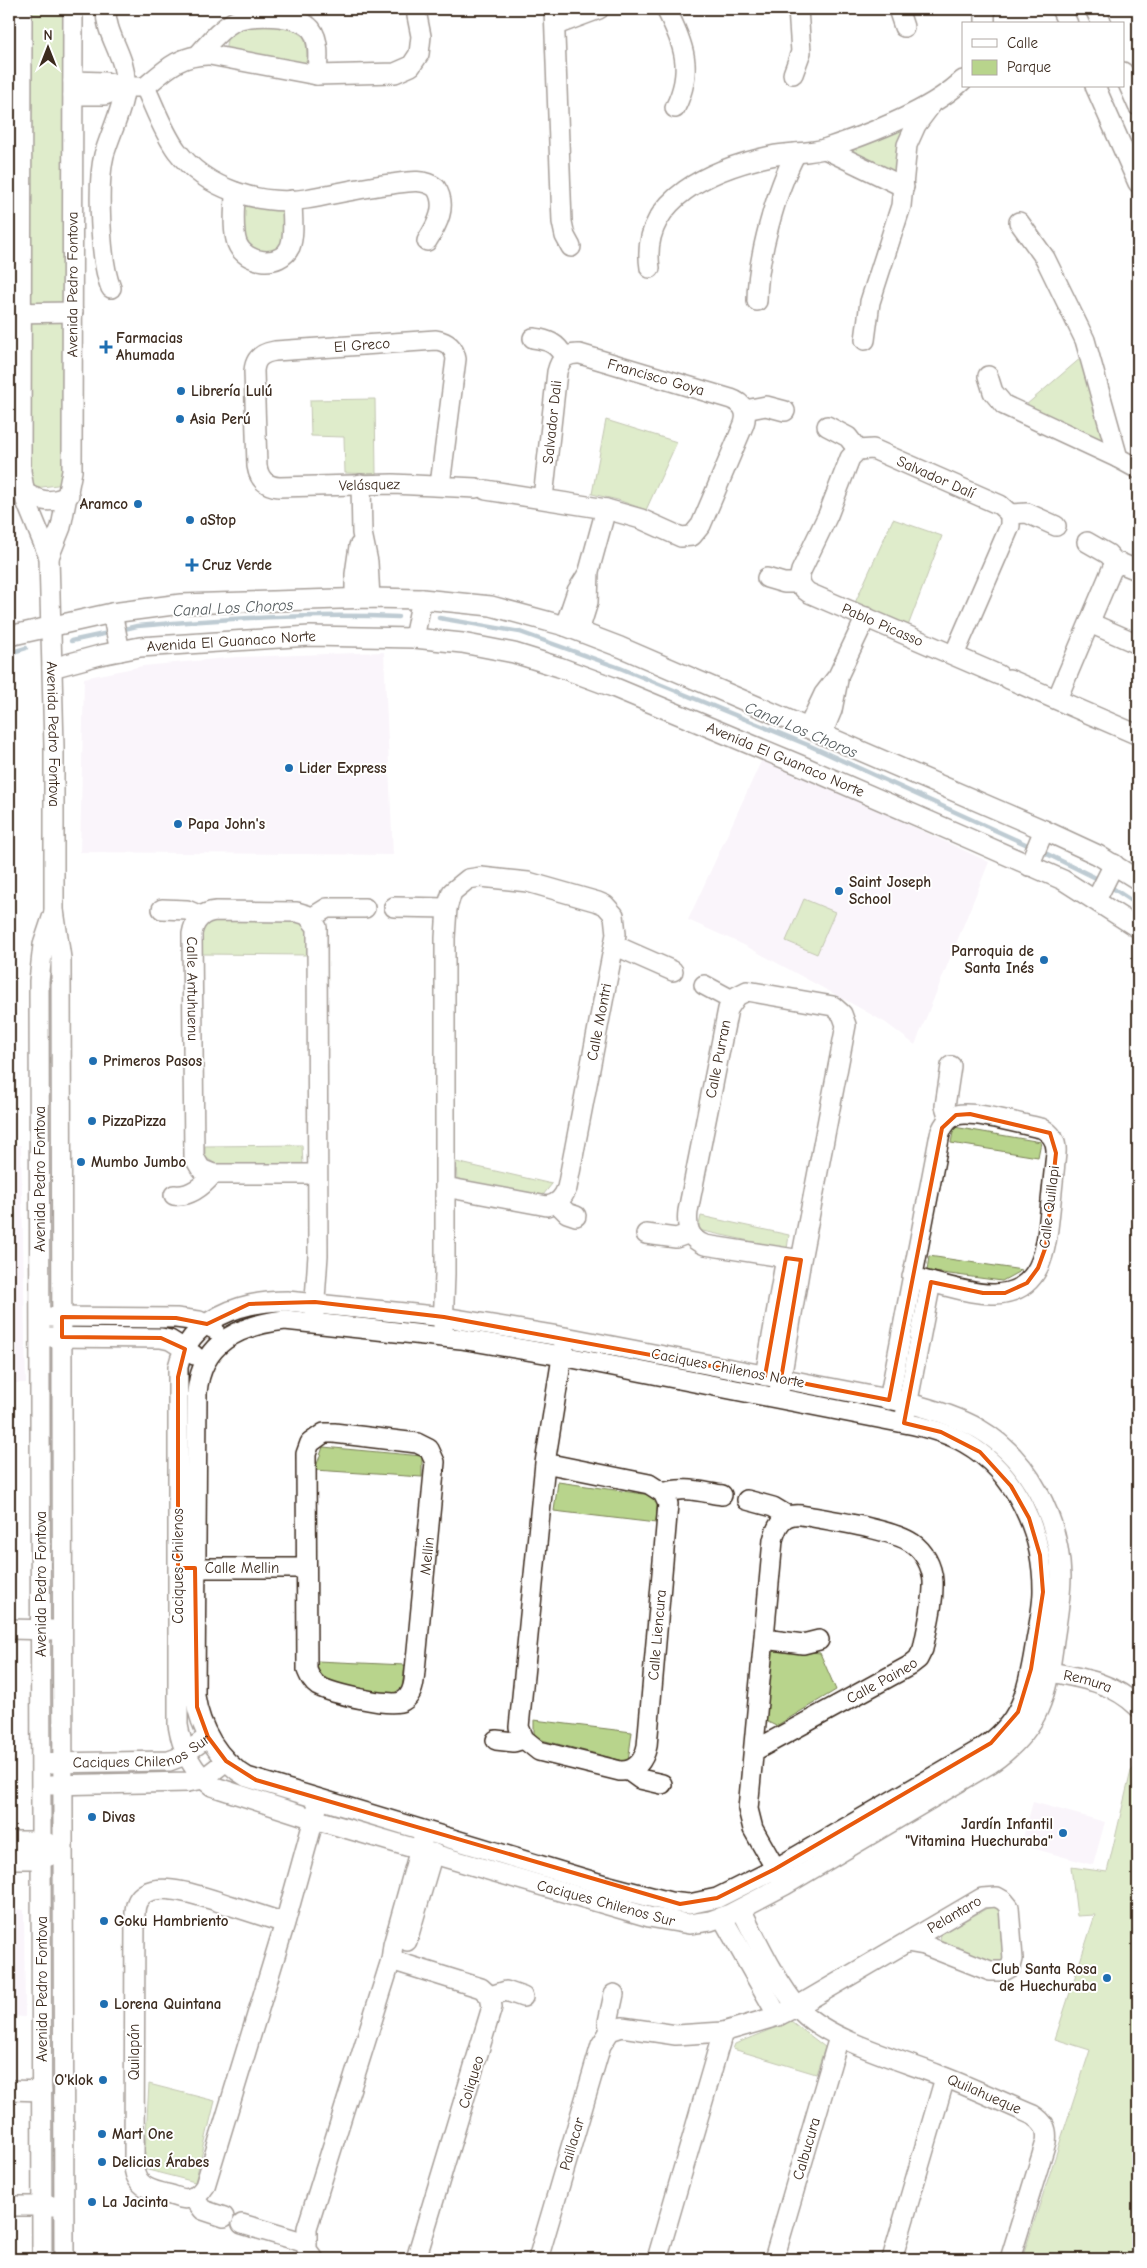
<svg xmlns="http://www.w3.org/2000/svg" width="1147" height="2268" font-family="'Comic Neue',sans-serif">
<rect width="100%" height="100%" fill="#fff"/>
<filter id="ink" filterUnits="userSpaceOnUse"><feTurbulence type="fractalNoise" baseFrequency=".02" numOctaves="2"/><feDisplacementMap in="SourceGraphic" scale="10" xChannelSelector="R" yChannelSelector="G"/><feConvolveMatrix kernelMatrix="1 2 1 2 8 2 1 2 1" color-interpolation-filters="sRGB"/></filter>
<g filter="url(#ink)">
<!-- built -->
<g fill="#f4e9f6">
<polygon points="384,652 393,855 80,852 84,678 143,666 237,657"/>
<polygon points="763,757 989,862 915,1045 886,1023 858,1007 744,945 688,920"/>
<polygon points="9,1145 21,1145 26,1383 9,1383"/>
<polygon points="1033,1802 1105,1822 1093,1865 1021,1845"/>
<polygon points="9,1909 24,1910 25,2017 9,2016"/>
</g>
<!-- green -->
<g fill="#b8d48c" stroke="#7a7f55">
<polygon points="25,9 64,9 64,484 28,489"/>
<path d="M 286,25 L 304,37 L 308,51 L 306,64 L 226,49 C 224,19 267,25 286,25 Z"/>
<polygon points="903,125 905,131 896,152 897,170 892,174 842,147"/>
<path d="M 242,204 L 285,209 C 286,222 287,254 268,253 C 260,253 251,249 244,246 Z"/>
<polygon points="1082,357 1104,437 1100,440 1095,440 1026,405"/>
<polygon points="375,399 376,474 345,473 344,437 311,436 310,400"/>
<polygon points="606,420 677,442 646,510 618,500 592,494"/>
<polygon points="893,519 942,536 908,626 854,605"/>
<polygon points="804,899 835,912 817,954 786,941"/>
<polygon points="216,918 302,920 308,930 309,955 201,954 200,930"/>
<polygon points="954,1127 1041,1142 1038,1157 951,1143"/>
<polygon points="302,1145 303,1165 217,1165 205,1157 205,1146"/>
<polygon points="456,1162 552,1184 543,1195 457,1181"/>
<polygon points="701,1216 789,1235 787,1249 698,1230"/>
<polygon points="929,1256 1022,1270 1002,1281 927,1271"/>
<polygon points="323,1447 422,1456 422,1477 315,1470"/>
<polygon points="558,1482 658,1496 656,1523 554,1511"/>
<polygon points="773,1648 820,1653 836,1690 776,1726 766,1721"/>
<polygon points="317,1661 405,1665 402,1687 391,1696 323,1680 317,1675"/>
<polygon points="534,1720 632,1732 628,1762 534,1738"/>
<polygon points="1138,1763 1138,2259 1022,2259 1090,2050 1055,2039 1095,1915 1077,1916 1071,1867 1107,1872 1131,1771"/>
<polygon points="991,1906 999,1910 1003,1960 996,1965 940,1940 941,1934"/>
<polygon points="791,2021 825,2047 816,2074 733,2049 735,2044"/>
<polygon points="149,2084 215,2101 195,2182 144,2169"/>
</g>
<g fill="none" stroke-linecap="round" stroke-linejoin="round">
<!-- stream -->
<g stroke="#6f8d9d" stroke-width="4.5">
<polyline points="439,618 520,632 620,668 808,745 1032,847"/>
<path d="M 120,630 L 137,626 C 224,619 310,613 398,617"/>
<polyline points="71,641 113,632"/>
<polyline points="9,653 26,648"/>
<polyline points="1041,851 1102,881"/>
<polyline points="1108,885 1138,905"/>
</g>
<!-- minor casing -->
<g stroke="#3b2a1e" stroke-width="22">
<g id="minor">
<path id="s1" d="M 22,9 L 21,471 L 26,501 L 49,557 L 54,747 L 54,910 L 61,958 L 64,2259"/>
<path d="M 106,9 C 105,35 126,56 125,82 C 124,108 111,131 104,155 C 97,183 100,262 111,288"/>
<polyline points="554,9 562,222 565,236 571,247"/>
<path d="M 666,9 C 684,44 694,70 675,108"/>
<polyline points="898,9 904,27"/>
<polyline points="985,9 985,24"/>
<polyline points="1061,9 1068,24"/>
<polyline points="1095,9 1102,24"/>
<polyline points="556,25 599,9"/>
<path d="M 199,54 C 209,43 219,30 233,22 C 249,13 298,14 311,29 C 320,40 318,61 317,75"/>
<polyline points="1123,72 1138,106"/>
<polyline points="793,74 801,52 798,9"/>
<path d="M 73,81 L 105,82 L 125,87 L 145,87 C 166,69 181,54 210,55 L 317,75 L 395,73 L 411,66 L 419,54 L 421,36 L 417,16"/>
<polyline points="1095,86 1138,183"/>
<path d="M 145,87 C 155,108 163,132 177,151 C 206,189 260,206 306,199 C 335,194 363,187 392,184 C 407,182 423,178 436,188 C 448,206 437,225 427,241"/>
<polyline points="73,95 105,95 125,87"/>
<polyline points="825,149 904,187"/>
<path d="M 235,192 C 235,208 232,228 237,243 C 245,264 280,268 290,247 C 295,234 292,214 292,200"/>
<polyline points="1019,222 1045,258 1085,340 1118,458 1138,469"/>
<path d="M 650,268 C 639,198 715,168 771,156 C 789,152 810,154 827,148 C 869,134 932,110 963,80"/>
<path d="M 757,301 C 757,259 776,190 796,153"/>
<polyline points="10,313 73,312"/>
<path d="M 533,338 C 548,340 557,343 564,357"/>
<polyline points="865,340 870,302 901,206 907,145 916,125 931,105"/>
<polyline points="988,376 993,392 1004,405 1118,458"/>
<polyline points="745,410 766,406 785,411"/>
<polyline points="827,426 848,437 858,450"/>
<polyline points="361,484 362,533 368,562 370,598"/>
<path id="s2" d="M 440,485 L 456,359 C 454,347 448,342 436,340 L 275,351 C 262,353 255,358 254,371 L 257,466 C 259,479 266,486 279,487 L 393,484 L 476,488"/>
<path d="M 486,490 L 606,509 L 641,519 L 681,537 L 692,536 L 701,525 L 744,424 C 748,412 743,403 731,399 L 580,354 C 567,353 560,359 557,372 L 543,498"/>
<path d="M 24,492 C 40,502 52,504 69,495"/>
<polyline points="1010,514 1027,513 1056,526"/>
<polyline points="1087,542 1108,554 1117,564"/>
<path id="s3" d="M 49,557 L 61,527 L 72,471 L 73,9"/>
<polyline points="767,578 784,583 800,583"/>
<polyline points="355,598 355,574 359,546"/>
<polyline points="112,613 120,651"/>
<polyline points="1090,623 1138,644"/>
<polyline points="565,626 577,591 587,575"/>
<polyline points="579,631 588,602 589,571 606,509"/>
<polyline points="9,636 112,613 181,604 370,598 422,599 491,606 565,626 620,647 1044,830 1098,855 1138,880"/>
<polyline points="414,638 422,599"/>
<path id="s4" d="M 954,655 L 1010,526 L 1010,514 L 1000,505 L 873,449 L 858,450 L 850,458 L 828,515 L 801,571 C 798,580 801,588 809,593 L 999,675"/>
<path id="s5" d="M 52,668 L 100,655 L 140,647 L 310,636 L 414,638 L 462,643 L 514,653 L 559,667 L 613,687 L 800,765 L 977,842 L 1063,880 L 1138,928"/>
<polyline points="1009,679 1138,735"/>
<polyline points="1057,699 1112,569 1120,563 1137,570"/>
<polyline points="808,728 824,694 838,676 866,617"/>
<polyline points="822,734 832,710 838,680"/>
<polyline points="1029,866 1044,830"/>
<polyline points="1096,900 1114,864"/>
<polyline points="394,907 447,908"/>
<polyline points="162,909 187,910 201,916"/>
<polyline points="311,918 327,908 365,908"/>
<polyline points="614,945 673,971"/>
<polyline points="704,985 732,1000"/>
<polyline points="949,1119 945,1106 951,1066"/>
<path d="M 174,1195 C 189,1197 203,1186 213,1174"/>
<polyline points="557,1203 567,1213 576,1216"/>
<polyline points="646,1234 676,1238 690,1233"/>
<path d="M 287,1301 L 444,1317 L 565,1337 L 908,1403 C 932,1409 956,1416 979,1429 C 1029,1458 1059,1519 1061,1576 C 1061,1597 1057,1619 1054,1640 C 1047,1695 1040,1729 991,1763 L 785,1885 L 730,1914 L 710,1921 L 689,1924 L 649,1917 L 314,1819 L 212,1786 C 192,1771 182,1749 178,1725 L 178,1367 C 189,1318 243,1301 287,1301 Z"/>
<path id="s6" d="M 314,1314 L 318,1255 L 317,927 L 307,915 L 297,912 L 216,911 C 202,912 194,921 192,934 L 194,1157 L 201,1169 L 213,1174 L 317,1174"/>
<polyline points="49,1317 176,1318 199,1321 214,1329"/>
<path d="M 285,1320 L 461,1339 L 562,1356 L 904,1423 C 925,1427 946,1432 965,1443 C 1016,1472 1043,1533 1043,1590 C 1043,1609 1038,1628 1035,1647 C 1028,1691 1021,1724 981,1749 L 775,1869 L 717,1898 L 689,1904 L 670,1902 L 605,1885 L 247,1777 C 218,1760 200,1729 195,1696 L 197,1393 C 201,1343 239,1325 285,1320 Z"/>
<path d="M 443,1329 L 445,1274 L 445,938 L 447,908 L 452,892 L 468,879 L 481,877 L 528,882 L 598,902 L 605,905 L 614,915 L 616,934 L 567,1188 C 563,1198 558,1204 547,1206 L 445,1187"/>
<polyline points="49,1337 161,1338 170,1340 194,1355"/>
<polyline points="765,1376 786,1258"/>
<path d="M 779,1391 L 801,1260 L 846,1025 L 842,1014 L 833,1006 L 747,991 L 737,996 L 728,1009 L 688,1211 C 686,1227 689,1239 705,1245 L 801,1260"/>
<path d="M 889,1400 L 940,1134 C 943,1125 948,1118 957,1115 C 973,1110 1024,1125 1041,1128 C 1052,1133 1057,1142 1056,1153 C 1054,1172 1052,1192 1050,1211 C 1046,1248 1043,1292 995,1294 C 973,1295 935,1283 912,1277"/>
<polyline points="905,1416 931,1282"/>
<path d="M 324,1433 L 334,1433 L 417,1443 L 429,1449 L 435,1462 L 414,1681 C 413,1689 410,1697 403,1701 C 391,1708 331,1693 318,1686 C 312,1682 310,1677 307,1670 L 306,1454 L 310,1443 Z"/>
<path d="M 545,1463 L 649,1484 L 663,1493 L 668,1504 L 647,1746 C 644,1760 636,1772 620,1771 L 539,1751 L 524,1739 L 519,1727 L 545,1463 L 564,1345"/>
<path d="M 663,1493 C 682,1486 702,1492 722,1495"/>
<polyline points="747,1500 773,1507 788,1516"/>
<path id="s7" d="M 182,1568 L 306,1568"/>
<polyline points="9,1629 52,1630"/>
<polyline points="764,1639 803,1644 819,1640"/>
<path id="s8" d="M 1039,1670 C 1075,1677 1111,1680 1138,1707"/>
<polyline points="496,1740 514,1742 524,1739"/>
<path id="s9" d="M 754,1751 L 909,1666 L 918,1659 L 923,1649 C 927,1628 934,1603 933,1581 C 932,1566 924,1551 912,1543 C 892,1529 828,1520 801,1515 C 783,1513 777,1525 773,1540 L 748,1809 L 753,1829 L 782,1880"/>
<path id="s10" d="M 50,1763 L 169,1761 L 180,1757 L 208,1737"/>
<polyline points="629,1771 640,1779 662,1784"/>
<polyline points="51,1785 188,1782 203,1779 226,1761"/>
<polyline points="9,1841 42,1841 53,1845"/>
<polyline points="9,1859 42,1859 54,1854"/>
<path id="s11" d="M 741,1909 C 756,1939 778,1986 801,2011 C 829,2040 900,2060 939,2075 C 971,2087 1002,2102 1033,2115 C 1044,2122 1048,2129 1046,2142 L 1010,2259"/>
<polyline points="722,1917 778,2016"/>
<path d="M 285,1923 C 266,1917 248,1911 229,1905 C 206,1898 137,1870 135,1912 L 134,2167 C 136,2188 153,2191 171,2195 C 177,2197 184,2200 190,2198 C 197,2197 201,2192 205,2186 L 285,1923 L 317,1808"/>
<polyline points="407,1941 433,1853"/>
<polyline points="391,1960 481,1988 490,1996 492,2007 416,2259"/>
<polyline points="490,1996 506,1991 523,1997"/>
<polyline points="610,2031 608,2022 614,1994"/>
<polyline points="9,2090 42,2091"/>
<polyline points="193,2197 203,2210 224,2217"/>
<polyline points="9,2206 55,2206"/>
<polyline points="242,2224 306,2243"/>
<polyline points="42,2259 39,981 43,945 54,912"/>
<polyline points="314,2259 307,2250 307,2228 391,1960 393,1945 423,1838"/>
<path id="s12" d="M 538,2259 L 601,2045 L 610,2031 L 622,2027 L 676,2035 L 723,2032 L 778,2016 L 798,2006 L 982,1898 L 997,1897 L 1004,1901 L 1009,1907 L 1013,1959 L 1011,1967 L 1004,1971 L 990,1971 L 924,1945 L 907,1942"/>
<polyline points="657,2259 723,2032"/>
<path id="s13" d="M 774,2259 L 839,2037"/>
<polyline points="892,2259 945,2078"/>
</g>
</g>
<!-- minor -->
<use href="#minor" stroke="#fff" stroke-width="19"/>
</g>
</g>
<!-- marked area -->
<path d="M0 0H1147V2268H0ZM 970,1114 L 1050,1133 L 1056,1153 L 1046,1246 L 1038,1268 L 1027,1283 L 1005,1293 L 983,1293 L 931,1282 L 904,1423 L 941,1432 L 980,1452 L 1011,1486 L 1029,1518 L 1040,1555 L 1043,1592 L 1031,1669 L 1018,1712 L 991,1743 L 775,1869 L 717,1898 L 680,1904 L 256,1780 L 226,1761 L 208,1737 L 197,1707 L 195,1568 L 178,1568 L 178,1377 L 185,1349 L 161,1338 L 62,1337 L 62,1317 L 176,1318 L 207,1324 L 249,1304 L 315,1302 L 444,1317 L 765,1376 L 786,1258 L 801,1260 L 781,1379 L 889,1400 L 942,1128 L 956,1115 Z" fill="#fff" fill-opacity=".55" fill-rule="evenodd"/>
<path fill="none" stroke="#e8590c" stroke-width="4" stroke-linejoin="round" d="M 970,1114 L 1050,1133 L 1056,1153 L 1046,1246 L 1038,1268 L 1027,1283 L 1005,1293 L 983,1293 L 931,1282 L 904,1423 L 941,1432 L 980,1452 L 1011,1486 L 1029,1518 L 1040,1555 L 1043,1592 L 1031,1669 L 1018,1712 L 991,1743 L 775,1869 L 717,1898 L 680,1904 L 256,1780 L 226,1761 L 208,1737 L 197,1707 L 195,1568 L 178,1568 L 178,1377 L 185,1349 L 161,1338 L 62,1337 L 62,1317 L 176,1318 L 207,1324 L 249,1304 L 315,1302 L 444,1317 L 765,1376 L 786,1258 L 801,1260 L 781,1379 L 889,1400 L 942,1128 L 956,1115 Z"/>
<!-- markers -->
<g fill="#1f6fb2" stroke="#fff" stroke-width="2">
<path d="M103.5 339.5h5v5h5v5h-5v5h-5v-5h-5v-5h5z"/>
<circle cx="181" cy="391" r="5"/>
<circle cx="180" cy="419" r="5"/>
<circle cx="138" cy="504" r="5"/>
<circle cx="190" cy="520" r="5"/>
<path d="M189.5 557.5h5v5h5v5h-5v5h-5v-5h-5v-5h5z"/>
<circle cx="289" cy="768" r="5"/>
<circle cx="178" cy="824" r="5"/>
<circle cx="839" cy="891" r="5"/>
<circle cx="1044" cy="960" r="5"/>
<circle cx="93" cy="1061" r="5"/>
<circle cx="92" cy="1121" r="5"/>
<circle cx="81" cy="1162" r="5"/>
<circle cx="92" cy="1817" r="5"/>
<circle cx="1063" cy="1833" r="5"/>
<circle cx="104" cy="1921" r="5"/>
<circle cx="1107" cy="1978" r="5"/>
<circle cx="104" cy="2004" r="5"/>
<circle cx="103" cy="2080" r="5"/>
<circle cx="102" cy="2134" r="5"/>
<circle cx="102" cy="2162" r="5"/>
<circle cx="92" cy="2202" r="5"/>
</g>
<g text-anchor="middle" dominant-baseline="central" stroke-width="4" stroke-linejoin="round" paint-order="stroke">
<!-- street labels -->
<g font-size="15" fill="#3b2a1e" stroke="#fff">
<text stroke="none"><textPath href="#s3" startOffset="276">Avenida Pedro Fontova</textPath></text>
<text transform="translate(362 345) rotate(-4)">El Greco</text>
<text transform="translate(656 377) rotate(16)">Francisco Goya</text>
<text transform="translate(552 422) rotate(-84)">Salvador Dali</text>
<text transform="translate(936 477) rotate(24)">Salvador Dalí</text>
<text stroke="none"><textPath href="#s2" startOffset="569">Velásquez</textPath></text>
<text stroke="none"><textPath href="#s4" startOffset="560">Pablo Picasso</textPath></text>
<text stroke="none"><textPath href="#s5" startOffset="182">Avenida El Guanaco Norte</textPath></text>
<text stroke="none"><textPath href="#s1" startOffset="730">Avenida Pedro Fontova</textPath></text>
<text stroke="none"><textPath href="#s5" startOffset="758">Avenida El Guanaco Norte</textPath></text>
<text stroke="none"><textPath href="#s6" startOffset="585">Calle Antuhuenu</textPath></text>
<text transform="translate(599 1022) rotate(-79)">Calle Montri</text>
<text transform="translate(718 1059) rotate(-79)">Calle Purran</text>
<text transform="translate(40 1179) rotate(-90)">Avenida Pedro Fontova</text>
<text transform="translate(1049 1207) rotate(-83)">Calle Quillapi</text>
<text transform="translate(728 1368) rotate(11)">Caciques Chilenos Norte</text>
<text transform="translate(427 1556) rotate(-84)">Mellin</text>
<text transform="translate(178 1566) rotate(-90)">Caciques Chilenos</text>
<text stroke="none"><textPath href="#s7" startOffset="60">Calle Mellin</textPath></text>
<text transform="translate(41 1584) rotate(-90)">Avenida Pedro Fontova</text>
<text transform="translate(657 1635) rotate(-85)">Calle Liencura</text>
<text stroke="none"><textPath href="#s9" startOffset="146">Calle Paineo</textPath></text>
<text stroke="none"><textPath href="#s8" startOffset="50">Remura</textPath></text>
<text stroke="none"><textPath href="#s10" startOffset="94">Caciques Chilenos Sur</textPath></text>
<text transform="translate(606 1903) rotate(15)">Caciques Chilenos Sur</text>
<text stroke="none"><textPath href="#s12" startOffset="615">Pelantaro</textPath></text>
<text transform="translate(42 1989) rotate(-90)">Avenida Pedro Fontova</text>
<text transform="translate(134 2052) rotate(-90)">Quilapán</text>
<text transform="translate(471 2082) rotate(-73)">Coliqueo</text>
<text stroke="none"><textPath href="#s11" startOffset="321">Quilahueque</textPath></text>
<text stroke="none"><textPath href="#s12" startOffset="120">Paillacar</textPath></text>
<text stroke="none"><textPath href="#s13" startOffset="115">Calbucura</textPath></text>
</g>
<!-- poi labels -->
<g font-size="15" font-weight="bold" fill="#3b2a1e" stroke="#fff" text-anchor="start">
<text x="116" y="338">Farmacias<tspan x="116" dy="17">Ahumada</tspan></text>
<text x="191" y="391">Librería Lulú</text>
<text x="190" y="419">Asia Perú</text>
<text x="128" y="504" text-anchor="end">Aramco</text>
<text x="200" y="520">aStop</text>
<text x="202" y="565">Cruz Verde</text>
<text x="299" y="768">Lider Express</text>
<text x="188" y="824">Papa John's</text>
<text x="849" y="882">Saint Joseph<tspan x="849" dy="17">School</tspan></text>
<text x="1034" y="951" text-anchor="end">Parroquia de<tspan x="1034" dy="17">Santa Inés</tspan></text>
<text x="103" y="1061">Primeros Pasos</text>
<text x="102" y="1121">PizzaPizza</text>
<text x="91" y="1162">Mumbo Jumbo</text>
<text x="102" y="1817">Divas</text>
<text x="1053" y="1824" text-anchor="end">Jardín Infantil<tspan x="1053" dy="17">"Vitamina Huechuraba"</tspan></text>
<text x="114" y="1921">Goku Hambriento</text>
<text x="1097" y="1969" text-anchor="end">Club Santa Rosa<tspan x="1097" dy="17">de Huechuraba</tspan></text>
<text x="114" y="2004">Lorena Quintana</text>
<text x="93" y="2080" text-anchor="end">O'klok</text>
<text x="112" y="2134">Mart One</text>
<text x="112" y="2162">Delicias Árabes</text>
<text x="102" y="2202">La Jacinta</text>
</g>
<!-- water labels -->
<g font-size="16" font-style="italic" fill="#555c5e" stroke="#fff">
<text transform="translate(233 608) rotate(-3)">Canal Los Choros</text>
<text transform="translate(801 730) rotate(23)">Canal Los Choros</text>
</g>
</g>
<!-- margin -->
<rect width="1147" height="2268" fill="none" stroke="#fff" stroke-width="30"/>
<rect x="15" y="15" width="1117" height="2238" fill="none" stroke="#3b2a1e" stroke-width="2" filter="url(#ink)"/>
<!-- legend -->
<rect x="962" y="22" width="162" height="65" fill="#ffffff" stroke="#b1aaa5"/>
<rect x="972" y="39" width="25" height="8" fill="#ffffff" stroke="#b1aaa5"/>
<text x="1007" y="48" font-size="15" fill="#3b2a1e">Calle</text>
<rect x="972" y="60" width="25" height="15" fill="#b8d48c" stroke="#b1aaa5"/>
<text x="1007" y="72" font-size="15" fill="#3b2a1e">Parque</text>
<!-- north arrow -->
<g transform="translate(48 48)" stroke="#ffffff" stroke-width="4" paint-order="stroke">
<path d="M0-4L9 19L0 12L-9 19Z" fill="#3b2a1e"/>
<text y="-8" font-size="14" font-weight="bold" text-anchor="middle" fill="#3b2a1e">N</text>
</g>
</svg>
